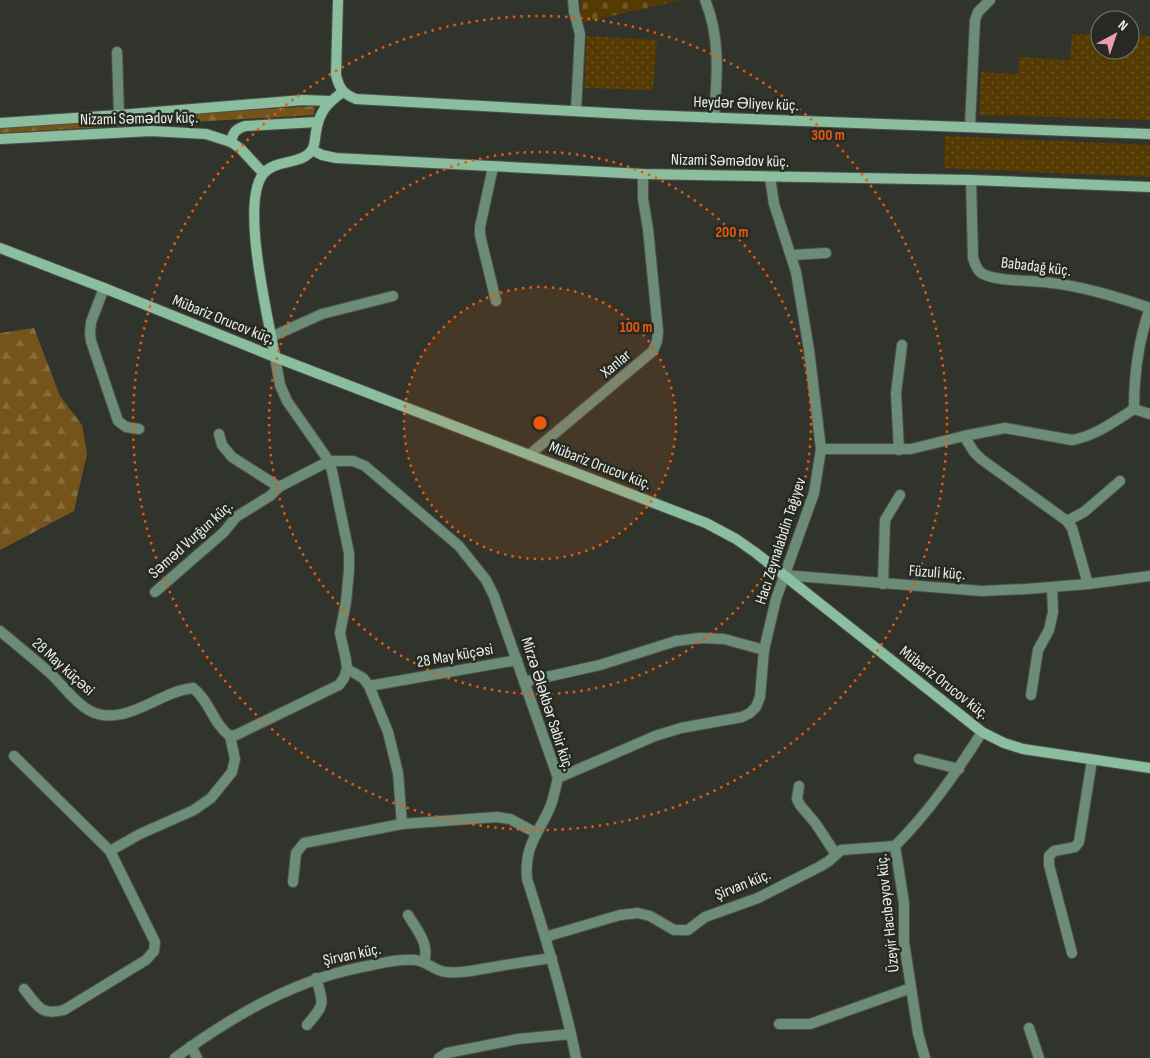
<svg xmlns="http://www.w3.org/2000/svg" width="1150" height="1058" font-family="'Sofia Sans Condensed',sans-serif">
<defs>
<pattern id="green-dots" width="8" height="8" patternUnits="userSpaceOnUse" patternTransform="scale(1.25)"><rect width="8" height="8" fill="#553a02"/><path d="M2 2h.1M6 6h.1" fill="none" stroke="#6e5727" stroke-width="1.8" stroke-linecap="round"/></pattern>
<pattern id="forest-firs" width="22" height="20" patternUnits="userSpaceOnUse" patternTransform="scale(1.25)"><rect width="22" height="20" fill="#74541b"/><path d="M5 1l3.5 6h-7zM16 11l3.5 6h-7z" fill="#886d3c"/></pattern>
<pattern id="cemetery-stones" width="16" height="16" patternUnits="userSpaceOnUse" patternTransform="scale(1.25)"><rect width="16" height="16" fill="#553a02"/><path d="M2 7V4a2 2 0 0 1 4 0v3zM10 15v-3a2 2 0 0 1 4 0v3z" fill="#6e5727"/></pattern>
</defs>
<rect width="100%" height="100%" fill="#30342c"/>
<!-- green -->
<g fill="url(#green-dots)">
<polygon points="1072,34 1100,35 1100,50 1130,50 1130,35 1150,36 1150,120 979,115 981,72 1018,74 1019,57 1070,60"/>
<polygon points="587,36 657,40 653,90 584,88"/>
<polygon points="945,136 1150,145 1150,177 944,168"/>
</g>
<!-- forest -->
<g fill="url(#forest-firs)">
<polygon points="315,106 314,115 0,133 0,126"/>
<polygon points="34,328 60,396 82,425 87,453 74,511 0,550 0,333"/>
</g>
<!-- cemetery -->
<polygon fill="url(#cemetery-stones)" points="580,0 681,0 585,22 578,11 583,6"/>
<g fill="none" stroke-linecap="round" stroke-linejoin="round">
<!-- street casing -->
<g stroke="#4e524a" stroke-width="12">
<g id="street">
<polyline points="573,0 574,12 580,34 576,111"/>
<path d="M 705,0 C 721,38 717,78 714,118"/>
<polyline points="117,52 119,115"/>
<polyline points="970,126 975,20 978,12 990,0"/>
<polyline points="493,167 480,227 480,235 496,301"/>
<path d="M 971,180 L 973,258 C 975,264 977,271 983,274 C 999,282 1033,280 1052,283 C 1086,287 1118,297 1150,308"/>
<polyline points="792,255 826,253"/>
<polyline points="104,288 91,322 90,334 91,341 118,421 126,427 139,429"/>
<polyline points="271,337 322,314 393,296"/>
<polyline points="1134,409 1150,414"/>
<polyline points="219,434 222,445 232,457 279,487"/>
<polyline points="964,436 974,452 981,459 1067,521 1072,528 1088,584"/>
<path d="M 821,449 L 911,449 L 964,436 L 1005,428 L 1072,440 C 1095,436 1115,421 1134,409 C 1134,375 1138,341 1150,308"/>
<polyline points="899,450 896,393 902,345"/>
<polyline points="529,455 653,351 657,341 658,331 648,229 643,199 643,174"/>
<polyline points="1067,521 1084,512 1120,481"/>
<polyline points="783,575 982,591 1026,589 1088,584 1150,576"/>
<polyline points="883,584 885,520 900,495"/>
<path d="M 155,592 L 224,532 L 236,517 L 270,496 L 279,487 L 329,461 L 353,461 L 365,466 L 459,546 L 486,580 L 494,596 L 558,778 C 556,786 554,796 551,805 C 539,834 524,844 527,879 C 546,938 564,997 576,1058"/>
<path d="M 0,631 C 17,645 34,659 50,673 C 71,693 86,723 122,714 C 146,709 167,691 193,688 C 210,701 213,724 230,736 L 236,735 L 339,685 L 344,678 L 347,669 L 346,660 L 340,633 L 346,602 L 349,570 L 349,553 L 332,471 L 329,461 L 287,401 L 280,385 L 275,357"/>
<polyline points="347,669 363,678 369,686 388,732 398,773 402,824"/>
<polyline points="524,682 600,665 676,641 700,638 724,639 764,650"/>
<polyline points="369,686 517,660"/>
<polyline points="1031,695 1038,650 1049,630 1053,612 1052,587"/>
<path d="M 14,756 L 110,851 L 155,942 L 154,951 L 146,960 L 64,1010 C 40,1016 38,1006 24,989"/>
<polyline points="919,759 959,769"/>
<polyline points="558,778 655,736 681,728 742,717 750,713 756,707 760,697 764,650 776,599 814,493 821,449 809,350 796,272 774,204 770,177"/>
<polyline points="799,786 797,799 800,805 816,824 835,853"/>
<polyline points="110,851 140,834 194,810 211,798 232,772 235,759 230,736"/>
<polyline points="293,882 296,853 304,843 402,824 497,817 510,819 536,833"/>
<path d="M 408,915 C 417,930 430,944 424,962"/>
<polyline points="545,937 620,915 638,913 650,916 674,930 688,930 705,917 758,898 819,867 829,861 841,850 895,846"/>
<polyline points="1072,953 1049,865 1049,856 1054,851 1075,847 1079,842 1092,760"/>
<polyline points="779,1024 810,1024 911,988"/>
<path d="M 307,1025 C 325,1004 324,1005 316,978"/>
<polyline points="1029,1028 1039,1058"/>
<polyline points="191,1046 197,1058"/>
<path d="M 175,1058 C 235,1014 299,977 373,965 C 386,962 401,959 415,960 C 427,961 434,971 446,972 C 460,974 474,970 488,968 C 509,964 531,961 552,958"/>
<polyline points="439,1058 447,1053 518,1039 571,1034"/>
<path d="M 925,1058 L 918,1033 L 904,942 L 904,903 L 895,846 C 929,812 956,773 982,732"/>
</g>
</g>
<!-- secondary casing -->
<g stroke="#4e524a" stroke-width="12">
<g id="secondary">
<path d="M 338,0 L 336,75 C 339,88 343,94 356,99 L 645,115 L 1150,134"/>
<polyline points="0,123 119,115 303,100 330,101"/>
<polyline points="0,139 151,131 206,134 231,142 241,149 263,173"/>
<path d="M 231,142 C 233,132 236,129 245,126 L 318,122"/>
<polyline points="312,150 322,155 336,158 643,174 971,180 1150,187"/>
<polyline points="0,248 104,288 275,357 706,523 736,539 756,553 982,732 1004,743 1023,749 1150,768"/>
<path d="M 275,357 C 269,320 239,201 264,173 C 276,159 302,165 312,150 C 315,145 315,138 316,132 C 319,112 327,103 343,92"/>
</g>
</g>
<!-- street -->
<use href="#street" stroke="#6c8c77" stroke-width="10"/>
<!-- secondary -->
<use href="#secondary" stroke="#8abe9e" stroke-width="10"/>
</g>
<!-- distance rings -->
<circle cx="540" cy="423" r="136" fill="#e8590c" fill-opacity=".12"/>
<g fill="none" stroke="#e8590c" stroke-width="2.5" stroke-dasharray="2.5 5">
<circle cx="540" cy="423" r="136"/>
<circle cx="540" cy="423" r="271"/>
<circle cx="540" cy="423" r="407"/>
</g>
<g text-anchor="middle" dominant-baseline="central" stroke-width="5" stroke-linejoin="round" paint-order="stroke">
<!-- street labels -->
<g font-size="16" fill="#ecefe9" stroke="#262a22">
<text transform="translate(746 104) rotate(2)">Heydər Əliyev küç.</text>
<text transform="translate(139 119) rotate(-1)">Nizami Səmədov küç.</text>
<text transform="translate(730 161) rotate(1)">Nizami Səmədov küç.</text>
<text transform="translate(1036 267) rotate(7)">Babadağ küç.</text>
<text transform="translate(223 320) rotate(22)">Mübariz Orucov küç.</text>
<text transform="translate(616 364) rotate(-40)">Xanlar</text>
<text transform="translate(600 466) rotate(21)">Mübariz Orucov küç.</text>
<text transform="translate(191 540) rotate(-42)">Səməd Vurğun küç.</text>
<text transform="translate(781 541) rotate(-72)">Hacı Zeynalabdin Tağıyev</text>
<text transform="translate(937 573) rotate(4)">Füzuli küç.</text>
<text transform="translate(455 656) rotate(-10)">28 May küçəsi</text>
<text transform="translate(63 667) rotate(42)">28 May küçəsi</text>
<text transform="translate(944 683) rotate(38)">Mübariz Orucov küç.</text>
<text transform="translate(547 704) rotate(72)">Mirzə Ələkbər Sabir küç.</text>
<text transform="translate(743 885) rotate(-22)">Şirvan küç.</text>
<text transform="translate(888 913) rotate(-96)">Üzeyir Hacıbəyov küç.</text>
<text transform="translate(352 955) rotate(-12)">Şirvan küç.</text>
</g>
</g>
<circle cx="540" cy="423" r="8" fill="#e8590c" stroke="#262a22" stroke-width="2.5"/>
<g font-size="15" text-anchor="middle" font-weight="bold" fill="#e8590c" stroke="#262a22" stroke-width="5" stroke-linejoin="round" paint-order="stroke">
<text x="828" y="140">300 m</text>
<text x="732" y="237">200 m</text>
<text x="636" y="332">100 m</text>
</g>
<!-- north arrow -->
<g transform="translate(1115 35) rotate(40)"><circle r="24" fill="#262a22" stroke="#757972"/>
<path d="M0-4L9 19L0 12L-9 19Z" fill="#f19ab3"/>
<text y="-8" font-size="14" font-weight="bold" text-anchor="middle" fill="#ecefe9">N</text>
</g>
</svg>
